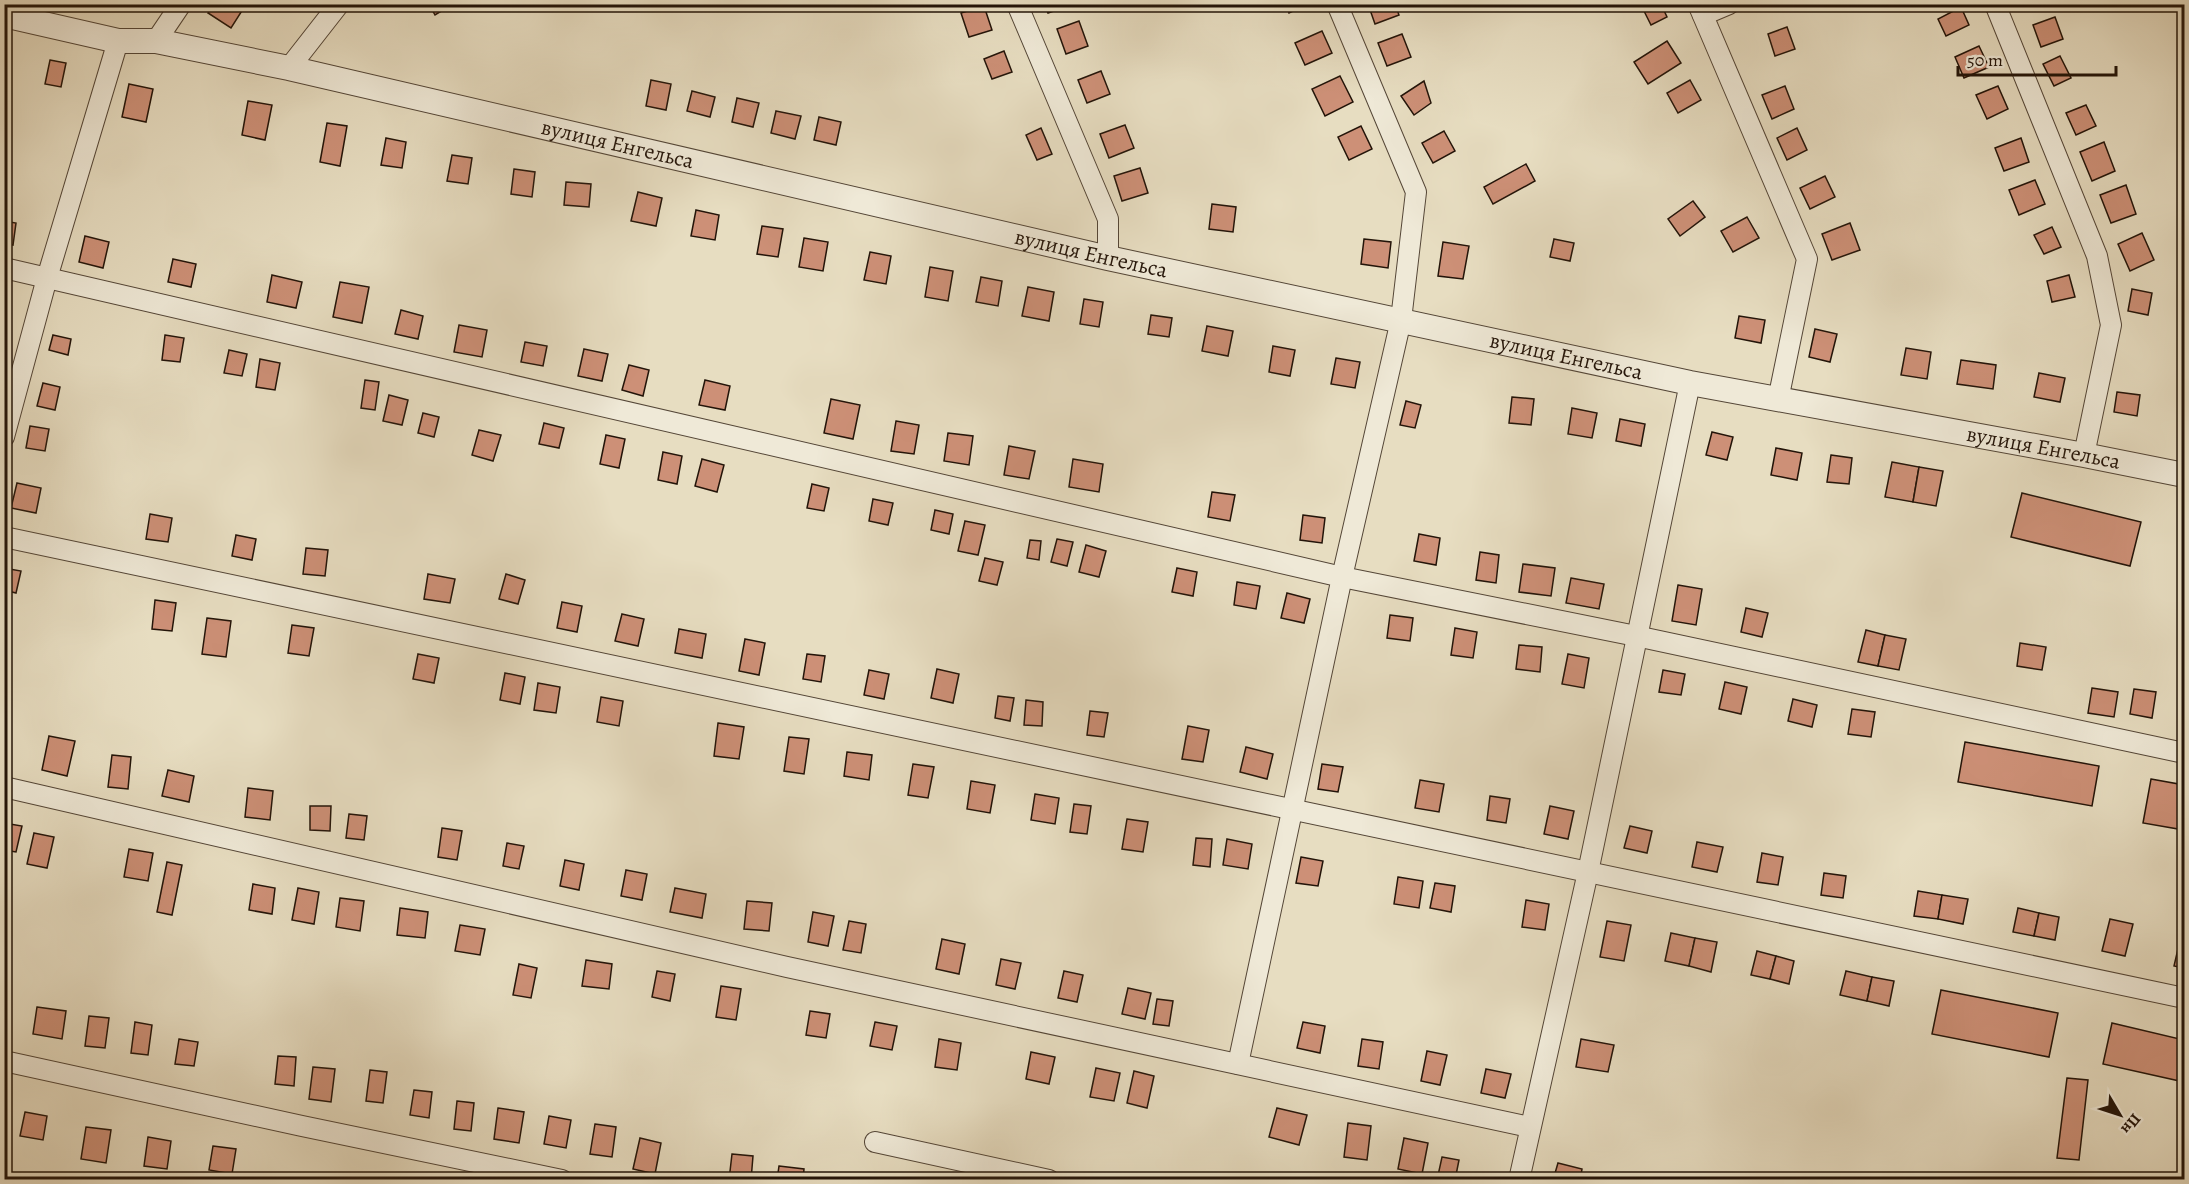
<svg xmlns="http://www.w3.org/2000/svg" width="2189" height="1184" font-family="Alegreya,serif">
<rect width="100%" height="100%" fill="#e7ddc1"/>
<filter id="stains"><feTurbulence type="fractalNoise" baseFrequency=".00333" numOctaves="4"/><feColorMatrix values="0 0 0 0 .2 0 0 0 0 .09 0 0 0 0 .02 0 0 0 .5 -.17"/></filter>
<radialGradient id="worn" r=".72"><stop offset=".6" stop-color="#630" stop-opacity="0"/><stop offset="1" stop-color="#630" stop-opacity=".3"/></radialGradient>
<!-- building -->
<g fill="#cd9077" stroke="#231409" stroke-width="1.5">
<polygon points="214,4 242,4 245,6 231,28 208,13"/>
<polygon points="429,4 453,4 435,15"/>
<polygon points="1044,4 1068,4 1068,6 1048,13"/>
<polygon points="1286,4 1308,4 1289,13"/>
<polygon points="1368,4 1395,4 1399,15 1375,24"/>
<polygon points="1661,4 1667,17 1651,25 1641,5"/>
<polygon points="984,6 992,30 969,37 961,13"/>
<polygon points="1961,7 1969,25 1946,36 1938,19"/>
<polygon points="2055,17 2063,39 2041,47 2033,25"/>
<polygon points="1079,21 1088,46 1066,54 1057,29"/>
<polygon points="1787,27 1795,49 1775,56 1768,34"/>
<polygon points="1322,31 1332,53 1305,65 1295,43"/>
<polygon points="1402,34 1411,57 1387,66 1378,43"/>
<polygon points="1667,41 1681,63 1648,84 1634,62"/>
<polygon points="1979,46 1989,67 1964,78 1955,57"/>
<polygon points="1004,51 1012,72 992,79 984,59"/>
<polygon points="2060,56 2071,78 2054,86 2043,64"/>
<polygon points="50,60 66,63 61,87 45,84"/>
<polygon points="1101,71 1110,94 1087,103 1078,80"/>
<polygon points="1340,76 1353,102 1325,116 1312,89"/>
<polygon points="651,80 671,84 666,110 646,106"/>
<polygon points="1690,80 1701,100 1678,113 1667,93"/>
<polygon points="1424,81 1431,103 1414,115 1401,96"/>
<polygon points="129,84 153,89 146,122 122,117"/>
<polygon points="1785,86 1794,109 1772,119 1762,95"/>
<polygon points="1998,86 2008,109 1987,119 1976,95"/>
<polygon points="692,91 715,97 710,117 687,111"/>
<polygon points="737,98 759,103 753,127 732,122"/>
<polygon points="248,101 272,105 265,140 242,135"/>
<polygon points="2086,105 2096,126 2076,135 2066,113"/>
<polygon points="776,111 801,116 795,139 771,133"/>
<polygon points="819,117 841,122 836,145 814,140"/>
<polygon points="327,123 347,126 340,166 320,162"/>
<polygon points="1125,125 1134,148 1109,158 1100,134"/>
<polygon points="1361,126 1372,149 1349,160 1338,137"/>
<polygon points="1041,128 1052,154 1037,160 1026,135"/>
<polygon points="1797,128 1807,150 1787,160 1777,138"/>
<polygon points="1444,131 1455,151 1433,163 1422,143"/>
<polygon points="386,138 406,142 402,168 381,165"/>
<polygon points="2021,138 2029,162 2004,171 1995,148"/>
<polygon points="2104,142 2115,171 2092,181 2080,152"/>
<polygon points="452,155 472,158 468,184 447,181"/>
<polygon points="1526,164 1535,181 1493,204 1484,187"/>
<polygon points="1140,168 1148,193 1122,201 1114,176"/>
<polygon points="514,169 535,172 532,197 511,194"/>
<polygon points="1825,176 1835,197 1810,209 1800,188"/>
<polygon points="2035,180 2045,204 2019,215 2009,190"/>
<polygon points="566,182 591,184 589,207 564,205"/>
<polygon points="2126,185 2136,214 2111,223 2100,195"/>
<polygon points="638,192 662,198 656,226 631,221"/>
<polygon points="1693,201 1705,217 1680,236 1668,219"/>
<polygon points="1212,204 1236,207 1233,232 1209,229"/>
<polygon points="696,210 719,215 715,240 691,236"/>
<polygon points="1747,217 1759,238 1733,252 1721,231"/>
<polygon points="4,221 16,223 13,245 4,243"/>
<polygon points="1850,223 1860,250 1832,260 1822,234"/>
<polygon points="762,226 783,229 778,257 757,254"/>
<polygon points="2052,227 2061,247 2044,254 2034,235"/>
<polygon points="2142,233 2154,260 2130,271 2118,244"/>
<polygon points="85,236 109,242 103,268 79,262"/>
<polygon points="804,238 828,242 823,271 799,267"/>
<polygon points="1364,239 1391,242 1388,268 1361,264"/>
<polygon points="1554,239 1574,243 1570,261 1550,257"/>
<polygon points="1443,242 1469,246 1463,279 1438,276"/>
<polygon points="870,252 891,256 886,284 864,280"/>
<polygon points="173,259 196,264 191,287 168,282"/>
<polygon points="930,267 953,271 948,301 925,297"/>
<polygon points="272,275 302,282 296,308 267,302"/>
<polygon points="2069,275 2075,297 2052,302 2047,281"/>
<polygon points="981,277 1002,281 998,306 976,302"/>
<polygon points="340,282 369,287 362,323 333,317"/>
<polygon points="1028,287 1054,292 1049,321 1022,316"/>
<polygon points="2132,289 2152,293 2148,315 2128,311"/>
<polygon points="1084,299 1103,302 1099,327 1080,324"/>
<polygon points="401,310 423,316 418,339 395,334"/>
<polygon points="1151,315 1172,318 1169,337 1148,334"/>
<polygon points="1739,316 1765,320 1761,343 1735,338"/>
<polygon points="459,325 487,330 482,357 454,352"/>
<polygon points="1207,326 1233,331 1228,356 1202,351"/>
<polygon points="1815,329 1837,334 1830,362 1809,357"/>
<polygon points="53,335 71,339 68,355 49,350"/>
<polygon points="165,335 184,338 180,362 162,360"/>
<polygon points="525,342 547,346 543,366 521,362"/>
<polygon points="1273,346 1295,350 1290,376 1269,372"/>
<polygon points="1906,348 1931,352 1927,379 1901,375"/>
<polygon points="584,349 608,354 602,381 578,376"/>
<polygon points="229,350 247,354 242,376 224,373"/>
<polygon points="1336,358 1360,362 1355,388 1331,384"/>
<polygon points="260,359 280,363 275,390 256,387"/>
<polygon points="1961,360 1996,365 1993,389 1957,384"/>
<polygon points="629,365 649,370 643,396 622,390"/>
<polygon points="2039,373 2065,378 2060,402 2034,397"/>
<polygon points="365,380 379,382 375,410 361,408"/>
<polygon points="705,380 730,386 725,410 699,405"/>
<polygon points="43,383 60,387 55,410 37,406"/>
<polygon points="2117,392 2140,395 2137,416 2114,412"/>
<polygon points="389,395 408,400 402,425 383,421"/>
<polygon points="1512,397 1534,399 1531,425 1509,423"/>
<polygon points="831,399 860,405 853,439 824,433"/>
<polygon points="1406,401 1421,405 1415,428 1400,425"/>
<polygon points="1572,408 1597,413 1592,438 1568,434"/>
<polygon points="423,413 439,417 434,437 418,433"/>
<polygon points="1620,419 1645,424 1641,446 1616,441"/>
<polygon points="896,421 919,425 914,454 891,451"/>
<polygon points="544,423 564,428 559,448 539,444"/>
<polygon points="30,426 49,429 45,451 26,448"/>
<polygon points="479,430 501,435 493,461 472,455"/>
<polygon points="1712,432 1733,437 1727,460 1706,455"/>
<polygon points="948,433 973,436 969,465 944,461"/>
<polygon points="606,435 625,439 619,468 600,464"/>
<polygon points="1009,446 1035,451 1029,479 1004,475"/>
<polygon points="1776,448 1802,453 1797,480 1771,475"/>
<polygon points="663,452 682,456 677,484 658,480"/>
<polygon points="1831,455 1852,458 1849,484 1827,482"/>
<polygon points="702,459 724,465 717,492 695,486"/>
<polygon points="1073,459 1103,464 1099,492 1069,487"/>
<polygon points="1892,462 1919,467 1913,502 1885,497"/>
<polygon points="1919,467 1943,471 1936,506 1913,502"/>
<polygon points="17,483 41,488 36,513 11,508"/>
<polygon points="812,484 829,488 824,511 807,508"/>
<polygon points="1212,492 1235,495 1230,521 1208,517"/>
<polygon points="2022,493 2141,522 2130,566 2011,537"/>
<polygon points="873,499 893,503 888,525 869,521"/>
<polygon points="935,510 953,514 949,534 931,530"/>
<polygon points="150,514 172,518 168,542 146,539"/>
<polygon points="1303,515 1325,518 1322,543 1300,540"/>
<polygon points="965,521 985,525 978,555 958,551"/>
<polygon points="1419,534 1440,538 1436,565 1414,561"/>
<polygon points="236,535 256,539 252,560 232,556"/>
<polygon points="1057,539 1073,542 1067,566 1051,562"/>
<polygon points="1030,540 1041,541 1039,560 1027,558"/>
<polygon points="1086,545 1106,551 1099,577 1079,572"/>
<polygon points="306,548 328,550 325,576 303,574"/>
<polygon points="1480,552 1499,555 1496,583 1476,580"/>
<polygon points="985,558 1003,562 997,585 979,581"/>
<polygon points="1523,564 1555,568 1551,596 1519,592"/>
<polygon points="4,568 21,571 16,593 4,590"/>
<polygon points="1177,568 1197,572 1193,596 1172,592"/>
<polygon points="428,574 455,579 450,603 424,599"/>
<polygon points="506,574 525,580 518,604 499,599"/>
<polygon points="1571,578 1604,584 1599,609 1566,603"/>
<polygon points="1237,582 1260,586 1256,609 1234,605"/>
<polygon points="1678,585 1702,589 1696,625 1672,621"/>
<polygon points="1287,593 1310,599 1304,623 1281,618"/>
<polygon points="155,600 176,603 172,631 152,629"/>
<polygon points="562,602 582,606 577,632 557,628"/>
<polygon points="1746,608 1768,613 1762,637 1741,632"/>
<polygon points="622,614 644,619 638,646 615,641"/>
<polygon points="1390,615 1413,618 1410,641 1387,638"/>
<polygon points="207,618 231,621 226,657 202,654"/>
<polygon points="292,625 314,628 309,656 288,653"/>
<polygon points="1455,628 1477,632 1473,658 1451,655"/>
<polygon points="679,629 706,634 702,658 675,653"/>
<polygon points="1866,630 1885,635 1878,666 1858,662"/>
<polygon points="1885,635 1906,639 1899,670 1878,666"/>
<polygon points="745,639 765,643 759,675 739,671"/>
<polygon points="2020,643 2046,647 2042,670 2017,666"/>
<polygon points="1519,645 1542,647 1540,672 1516,669"/>
<polygon points="418,654 439,658 434,683 413,679"/>
<polygon points="807,654 825,656 821,682 803,679"/>
<polygon points="1568,654 1589,658 1584,688 1562,684"/>
<polygon points="937,669 959,674 953,703 931,698"/>
<polygon points="869,670 889,674 884,699 864,695"/>
<polygon points="1663,670 1685,674 1681,695 1659,692"/>
<polygon points="505,673 525,677 520,704 500,700"/>
<polygon points="1725,682 1747,687 1741,714 1719,709"/>
<polygon points="538,683 560,687 556,713 534,710"/>
<polygon points="2092,688 2118,692 2114,717 2088,713"/>
<polygon points="2134,689 2156,692 2152,718 2130,714"/>
<polygon points="998,696 1014,698 1010,721 995,718"/>
<polygon points="601,697 623,701 619,726 597,722"/>
<polygon points="1793,699 1817,705 1812,727 1788,721"/>
<polygon points="1026,700 1043,702 1042,726 1024,725"/>
<polygon points="1852,709 1875,712 1871,737 1848,734"/>
<polygon points="1090,711 1108,713 1104,737 1087,735"/>
<polygon points="718,723 744,727 739,759 714,756"/>
<polygon points="1188,726 1209,730 1203,762 1182,759"/>
<polygon points="49,736 75,741 67,776 42,770"/>
<polygon points="789,737 809,739 804,774 784,771"/>
<polygon points="1965,742 2099,766 2092,806 1958,782"/>
<polygon points="1246,747 1273,754 1267,779 1240,772"/>
<polygon points="847,752 872,755 869,780 844,776"/>
<polygon points="112,755 131,757 128,789 108,787"/>
<polygon points="913,764 934,767 928,798 908,795"/>
<polygon points="1322,764 1343,767 1338,792 1318,789"/>
<polygon points="168,770 194,776 189,802 162,796"/>
<polygon points="2151,779 2184,785 2184,830 2143,823"/>
<polygon points="1420,780 1444,784 1439,812 1415,808"/>
<polygon points="971,781 995,785 990,813 967,809"/>
<polygon points="248,788 273,791 270,820 245,817"/>
<polygon points="1035,794 1059,798 1055,824 1031,820"/>
<polygon points="1490,796 1510,799 1506,823 1487,820"/>
<polygon points="1074,804 1091,806 1087,834 1070,832"/>
<polygon points="310,806 331,806 330,831 310,830"/>
<polygon points="1550,806 1574,811 1568,839 1544,834"/>
<polygon points="349,814 367,816 364,840 346,838"/>
<polygon points="1127,819 1148,822 1143,852 1122,849"/>
<polygon points="4,823 22,826 16,852 4,850"/>
<polygon points="1630,826 1652,831 1647,853 1624,848"/>
<polygon points="442,828 462,831 457,860 438,857"/>
<polygon points="34,833 54,837 47,868 27,864"/>
<polygon points="1196,838 1212,839 1210,867 1193,865"/>
<polygon points="1227,839 1252,844 1248,869 1223,865"/>
<polygon points="1697,842 1723,847 1717,872 1692,867"/>
<polygon points="507,843 524,846 519,869 503,866"/>
<polygon points="129,849 153,853 148,881 124,877"/>
<polygon points="1762,853 1783,857 1778,885 1757,882"/>
<polygon points="1301,857 1323,861 1318,886 1296,883"/>
<polygon points="565,860 584,864 579,890 560,886"/>
<polygon points="167,862 182,865 172,915 157,912"/>
<polygon points="626,870 647,874 642,900 621,896"/>
<polygon points="1824,873 1846,876 1843,898 1821,895"/>
<polygon points="1398,877 1423,881 1419,908 1394,904"/>
<polygon points="1435,883 1455,886 1451,912 1430,908"/>
<polygon points="253,884 275,888 272,914 249,910"/>
<polygon points="298,888 319,892 314,924 292,920"/>
<polygon points="675,888 706,894 702,918 670,912"/>
<polygon points="1918,891 1942,895 1938,919 1914,916"/>
<polygon points="1942,895 1968,899 1963,924 1938,919"/>
<polygon points="340,898 364,901 360,931 336,927"/>
<polygon points="1526,900 1549,904 1545,930 1522,927"/>
<polygon points="747,901 772,903 769,931 744,929"/>
<polygon points="400,908 428,912 425,938 397,935"/>
<polygon points="2018,908 2039,913 2034,936 2013,932"/>
<polygon points="813,912 834,916 828,946 808,942"/>
<polygon points="2039,913 2059,917 2055,940 2034,936"/>
<polygon points="2110,919 2133,924 2125,956 2102,951"/>
<polygon points="849,921 866,924 861,953 843,950"/>
<polygon points="1607,921 1631,925 1624,961 1600,957"/>
<polygon points="460,925 485,929 480,955 455,951"/>
<polygon points="1671,933 1695,938 1689,966 1665,961"/>
<polygon points="2181,936 2184,937 2184,968 2174,966"/>
<polygon points="1695,938 1717,942 1711,972 1689,966"/>
<polygon points="942,939 965,944 959,974 936,969"/>
<polygon points="1757,951 1776,956 1770,979 1751,975"/>
<polygon points="1776,956 1794,961 1789,984 1770,979"/>
<polygon points="1001,959 1021,963 1015,989 996,985"/>
<polygon points="586,960 612,964 609,989 582,986"/>
<polygon points="519,964 537,968 531,998 513,995"/>
<polygon points="657,971 675,974 670,1001 652,997"/>
<polygon points="1064,971 1083,975 1077,1002 1058,998"/>
<polygon points="1846,971 1872,977 1867,1001 1840,995"/>
<polygon points="1872,977 1894,981 1889,1006 1867,1001"/>
<polygon points="721,986 741,989 736,1020 716,1017"/>
<polygon points="1128,988 1151,993 1145,1019 1122,1014"/>
<polygon points="1941,990 2058,1013 2049,1057 1932,1034"/>
<polygon points="1157,999 1173,1001 1169,1026 1153,1024"/>
<polygon points="4,1007 11,1008 8,1037 4,1037"/>
<polygon points="37,1007 66,1011 62,1039 33,1034"/>
<polygon points="810,1011 830,1014 826,1038 806,1035"/>
<polygon points="89,1016 109,1018 105,1048 85,1046"/>
<polygon points="135,1022 152,1025 148,1055 131,1053"/>
<polygon points="875,1022 897,1026 892,1050 870,1046"/>
<polygon points="1303,1022 1325,1026 1320,1053 1297,1048"/>
<polygon points="2112,1023 2184,1040 2184,1082 2103,1064"/>
<polygon points="179,1039 198,1042 194,1066 175,1064"/>
<polygon points="939,1039 961,1043 957,1070 935,1067"/>
<polygon points="1362,1039 1383,1042 1379,1069 1358,1066"/>
<polygon points="1581,1039 1614,1045 1608,1072 1576,1067"/>
<polygon points="1427,1051 1447,1055 1440,1085 1421,1081"/>
<polygon points="1031,1052 1055,1057 1049,1084 1026,1079"/>
<polygon points="278,1056 296,1057 294,1086 275,1084"/>
<polygon points="313,1067 335,1069 331,1102 309,1099"/>
<polygon points="1096,1068 1120,1073 1114,1101 1090,1097"/>
<polygon points="1486,1069 1511,1074 1505,1098 1481,1093"/>
<polygon points="370,1070 387,1072 383,1103 366,1101"/>
<polygon points="1134,1071 1154,1076 1147,1108 1127,1103"/>
<polygon points="2067,1078 2088,1080 2079,1160 2057,1158"/>
<polygon points="414,1090 432,1092 429,1118 410,1115"/>
<polygon points="457,1101 474,1103 471,1131 454,1129"/>
<polygon points="498,1108 524,1112 519,1143 494,1139"/>
<polygon points="1277,1108 1307,1115 1299,1145 1269,1137"/>
<polygon points="25,1112 47,1116 43,1140 20,1136"/>
<polygon points="549,1116 571,1120 566,1148 544,1144"/>
<polygon points="1348,1123 1371,1126 1367,1160 1344,1157"/>
<polygon points="595,1124 616,1127 612,1157 590,1154"/>
<polygon points="86,1127 111,1130 106,1163 81,1159"/>
<polygon points="148,1137 171,1141 167,1169 144,1166"/>
<polygon points="640,1138 661,1143 655,1174 633,1169"/>
<polygon points="1404,1138 1428,1143 1422,1174 1398,1169"/>
<polygon points="213,1146 236,1149 232,1174 209,1170"/>
<polygon points="732,1154 753,1156 751,1180 729,1180"/>
<polygon points="1442,1157 1459,1160 1455,1180 1437,1180"/>
<polygon points="1558,1163 1582,1169 1580,1180 1553,1180"/>
<polygon points="779,1166 804,1169 803,1180 777,1180"/>
</g>
<g fill="none" stroke-linecap="round" stroke-linejoin="round">
<!-- minor casing -->
<g stroke="#544637" stroke-width="22">
<g id="minor">
<polyline points="1017,4 1108,219 1108,258"/>
<polyline points="1698,4 1807,259 1778,400"/>
<polyline points="1995,4 2097,256 2111,325 2084,455"/>
<polyline points="1703,15 1729,4"/>
<polyline points="156,41 181,4"/>
<polyline points="289,68 339,4"/>
<polyline points="4,268 1342,577 1636,636 2184,753"/>
<polyline points="4,437 47,278 118,41"/>
<polyline points="4,537 2184,998"/>
<polyline points="4,787 787,967 1529,1127"/>
<polyline points="4,1061 302,1126 562,1180"/>
<polyline points="1238,1064 1342,577 1401,320 1416,192 1337,4"/>
<polyline points="875,1142 1049,1180"/>
<polyline points="1519,1180 1588,872 1690,383"/>
</g>
</g>
<!-- tertiary casing -->
<g stroke="#544637" stroke-width="26">
<g id="tertiary">
<path id="s1" d="M 4,15 L 118,41 L 156,41 L 289,68 L 1108,258 L 1690,383 L 2084,455 L 2184,475"/>
</g>
</g>
<!-- minor -->
<use href="#minor" stroke="#efe9d7" stroke-width="20"/>
<!-- tertiary -->
<use href="#tertiary" stroke="#efe9d7" stroke-width="24"/>
</g>
<g text-anchor="middle" dominant-baseline="central" stroke-width="4.5" stroke-linejoin="round" paint-order="stroke">
<!-- street labels -->
<g font-size="22" fill="#231409" stroke="#efe9d7">
<text stroke="none"><textPath href="#s1" startOffset="628">вулиця Енгельса</textPath></text>
<text stroke="none"><textPath href="#s1" startOffset="1114">вулиця Енгельса</textPath></text>
<text stroke="none"><textPath href="#s1" startOffset="1600">вулиця Енгельса</textPath></text>
<text stroke="none"><textPath href="#s1" startOffset="2086">вулиця Енгельса</textPath></text>
</g>
</g>
<!-- margin -->
<rect width="2189" height="1184" fill="none" stroke="#e7ddc1" stroke-width="24"/>
<rect x="6" y="6" width="2177" height="1172" fill="none" stroke="#231409" stroke-width="3"/>
<rect x="12" y="12" width="2165" height="1160" fill="none" stroke="#231409" stroke-width="1.5"/>
<!-- north arrow -->
<g transform="translate(2120 1115) rotate(129)" stroke="#efe9d7" stroke-width="4.5" paint-order="stroke">
<path d="M0-4.5L10 22L0 15L-10 22Z" fill="#231409"/>
<text y="-9" font-size="16" font-weight="bold" text-anchor="middle" fill="#231409">Пн</text>
</g>
<!-- scale -->
<path d="M1958 66v9h158v-9" fill="none" stroke="#231409" stroke-width="3"/>
<text x="1967" y="66" font-size="18" fill="#231409" stroke="#efe9d7" stroke-width="4.5" paint-order="stroke">50 m</text>
<rect width="100%" height="100%" filter="url(#stains)"/>
<rect width="100%" height="100%" fill="url(#worn)"/>
</svg>
